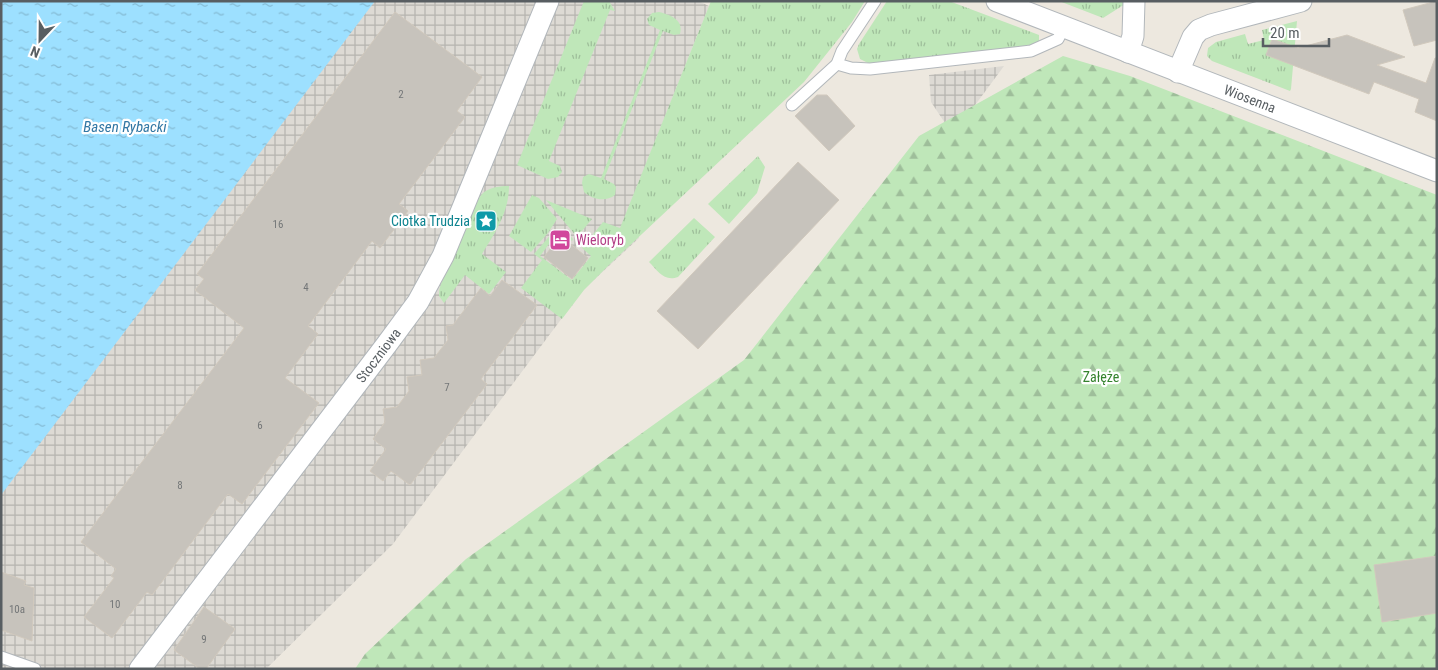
<svg xmlns="http://www.w3.org/2000/svg" width="1438" height="670" font-family="'Roboto Condensed',sans-serif">
<defs>
<pattern id="industrial-grid" width="8" height="8" patternUnits="userSpaceOnUse" patternTransform="scale(1.25)"><rect width="8" height="8" fill="#dddad4"/><path d="M0 4h8M4 0v8" fill="none" stroke="#b6b4af"/></pattern>
<pattern id="grass-tufts" width="24" height="20" patternUnits="userSpaceOnUse" patternTransform="scale(1.25)"><rect width="24" height="20" fill="#bfe7b9"/><path d="M3 7l-1-3M5 7V3M7 7l1-3M15 17l-1-3M17 17v-4M19 17l1-3" fill="none" stroke="#9ebe9a"/></pattern>
<pattern id="forest-firs" width="22" height="20" patternUnits="userSpaceOnUse" patternTransform="scale(1.25)"><rect width="22" height="20" fill="#bfe7b9"/><path d="M5 1l3.5 6h-7zM16 11l3.5 6h-7z" fill="#9ebe9a"/></pattern>
<pattern id="water-ripples" width="26" height="14" patternUnits="userSpaceOnUse" patternTransform="scale(1.25)"><rect width="26" height="14" fill="#9de0ff"/><path d="M2 4q2-2 4 0t4 0M15 11q2-2 4 0t4 0" fill="none" stroke="#83b9d2"/></pattern>
</defs>
<rect width="100%" height="100%" fill="#ede8df"/>
<!-- industrial -->
<g fill="url(#industrial-grid)">
<polygon points="1,1 698,1 709,6 637,187 639,238 583,290 393,544 266,669 1,669"/>
<polygon points="1004,66 953,135 931,102 929,75"/>
</g>
<!-- grass -->
<g fill="url(#grass-tufts)">
<polygon points="584,1 609,1 615,11 610,10 549,161 560,166 562,172 558,177 548,179 517,165"/>
<polygon points="711,1 865,1 852,22 804,82 610,264 584,290 562,319 521,288 542,260 534,254 553,232 565,230 573,239 572,241 562,233 552,246 549,244 540,256 572,280 591,256 582,248 603,222 620,228"/>
<polygon points="887,1 949,1 1039,35 1039,41 1035,45 870,64 860,59 857,49 859,44"/>
<polygon points="1059,1 1128,1 1128,6 1122,6 1103,18"/>
<path d="M 659,12 C 671,15 684,20 680,34 L 674,35 L 663,31 L 604,179 L 614,184 L 616,187 L 615,195 C 606,202 593,200 584,192 L 582,183 L 583,177 L 589,174 L 601,178 L 660,30 L 649,25 L 647,19 L 652,13 Z"/>
<polygon points="1297,21 1291,89 1290,91 1212,61 1207,56 1208,48 1216,42 1245,34 1248,44 1264,40 1262,30"/>
<polygon points="758,156 765,167 757,193 729,224 708,204"/>
<path d="M 509,186 C 509,212 495,233 482,254 L 506,272 L 489,294 L 465,275 L 444,303 L 439,296 C 438,284 448,271 453,261 C 461,243 471,205 483,193 C 490,187 500,186 509,186 Z"/>
<polygon points="532,195 539,198 557,219 548,233 531,252 509,236"/>
<polygon points="546,200 592,219 577,237"/>
<path d="M 694,218 L 715,237 L 678,277 C 664,282 658,271 649,262 Z"/>
</g>
<!-- forest -->
<polygon fill="url(#forest-firs)" points="1063,56 1130,76 1437,195 1437,669 355,669 365,654 466,559 744,360 919,136"/>
<!-- water -->
<polygon fill="url(#water-ripples)" points="1,1 375,1 1,495"/>
<!-- building -->
<g fill="#c7c3bc" stroke="#d1c9bd">
<polygon points="1437,1 1437,40 1414,46 1403,10"/>
<polygon points="395,12 482,77 457,111 465,117 399,204 408,211 380,248 372,241 308,326 318,334 285,378 319,403 242,504 228,494 152,595 147,592 112,638 84,617 114,578 111,576 116,569 81,542 244,328 195,290 204,279 197,274"/>
<polygon points="1347,35 1405,57 1377,65 1426,83 1435,58 1437,58 1437,121 1415,112 1419,99 1374,82 1369,94 1266,55 1272,39 1298,48"/>
<polygon points="817,95 827,95 855,126 829,151 795,116"/>
<polygon points="798,162 839,200 698,349 657,311"/>
<polygon points="560,236 588,258 572,279 544,257"/>
<polygon points="502,280 537,305 481,379 487,384 410,485 391,471 383,481 370,471 386,449 373,439 385,422 383,409 397,407 409,391 407,377 422,375 420,360 434,358 448,340 446,326 453,325 481,288 490,296"/>
<polygon points="1437,556 1437,613 1382,622 1374,565"/>
<polygon points="1,572 26,581 24,585 34,588 32,641 1,630"/>
<polygon points="204,607 235,629 206,669 200,669 174,650"/>
</g>
<g fill="none" stroke-linecap="round" stroke-linejoin="round">
<!-- service casing -->
<g stroke="#b2b7bb" stroke-width="13">
<g id="service">
<polyline points="837,64 851,68 870,69 1031,51 1058,39 1064,27"/>
<polyline points="792,105 837,64 842,51 875,1"/>
<polyline points="1,657 35,669"/>
</g>
</g>
<!-- minor casing -->
<g stroke="#b2b7bb" stroke-width="23">
<g id="minor">
<path id="s1" d="M 997,1 L 1437,171"/>
<polyline points="1128,52 1133,36 1134,1"/>
<polyline points="1178,72 1193,37 1199,30 1211,25 1301,1"/>
<path id="s2" d="M 140,669 L 387,344 L 418,302 L 443,256 L 548,1"/>
</g>
</g>
<!-- service -->
<use href="#service" stroke="#fff" stroke-width="11"/>
<!-- minor -->
<use href="#minor" stroke="#fff" stroke-width="21"/>
</g>
<!-- icons -->
<defs>
<g id="sight-square" transform="scale(1.125)"><rect x="-9" y="-9" width="18" height="18" rx="4" fill="#0f9aa8" stroke="#fff"/><path d="M0-6L1.8-2.2L6-1.7L2.9 1.2L3.7 5.4L0 3.3L-3.7 5.4L-2.9 1.2L-6-1.7L-1.8-2.2Z" fill="#fff"/></g>
<g id="hotel-square" transform="scale(1.125)"><rect x="-9" y="-9" width="18" height="18" rx="4" fill="#d1479c" stroke="#fff"/><path d="M-6-4.5h1.5V1H6V5H4.5V3h-9V5H-6ZM-4 0a1.8 1.8 0 1 1 3.6 0ZM.5 0V-2.5h3Q6-2.5 6 0Z" fill="#fff"/></g>
</defs>
<g fill-rule="evenodd">
<use href="#sight-square" x="486" y="221"/>
<use href="#hotel-square" x="560" y="240"/>
</g>
<g text-anchor="middle" dominant-baseline="central" stroke-width="4.5" stroke-linejoin="round" paint-order="stroke">
<!-- number labels -->
<g font-size="11" fill="#747778">
<text x="401" y="94">2</text>
<text x="278" y="224">16</text>
<text x="306" y="287">4</text>
<text x="447" y="387">7</text>
<text x="260" y="425">6</text>
<text x="180" y="485">8</text>
<text x="115" y="604">10</text>
<text x="17" y="609">10a</text>
<text x="204" y="639">9</text>
</g>
<!-- street labels -->
<g font-size="14" fill="#585e62" stroke="#fff">
<text stroke="none"><textPath href="#s1" startOffset="271">Wiosenna</textPath></text>
<text stroke="none"><textPath href="#s2" startOffset="394">Stoczniowa</textPath></text>
</g>
<!-- culture labels -->
<g font-size="14" fill="#0d838f" stroke="#fff" text-anchor="end">
<text x="470" y="221">Ciotka Trudzia</text>
</g>
<!-- hotel labels -->
<g font-size="14" fill="#b23c85" stroke="#fff" text-anchor="start">
<text x="576" y="240">Wieloryb</text>
</g>
<!-- park labels -->
<g font-size="14" fill="#35832e" stroke="#fff">
<text x="1101" y="377">Załęże</text>
</g>
<!-- water labels -->
<g font-size="15" font-style="italic" fill="#3177a4" stroke="#fff">
<text x="125" y="127">Basen Rybacki</text>
</g>
</g>
<!-- border -->
<rect width="1438" height="670" fill="none" stroke="#585e62" stroke-width="5"/>
<!-- north arrow -->
<g transform="translate(40 40) rotate(202)" stroke="#ffffff" stroke-width="4" paint-order="stroke">
<path d="M0-4L9 19L0 12L-9 19Z" fill="#585e62"/>
<text y="-8" font-size="14" font-weight="bold" text-anchor="middle" fill="#585e62">N</text>
</g>
<!-- scale -->
<path d="M1263 38v8h66v-8" fill="none" stroke="#585e62" stroke-width="2.5"/>
<text x="1270" y="38" font-size="15" fill="#585e62" stroke="#ffffff" stroke-width="4" paint-order="stroke">20 m</text>
</svg>
